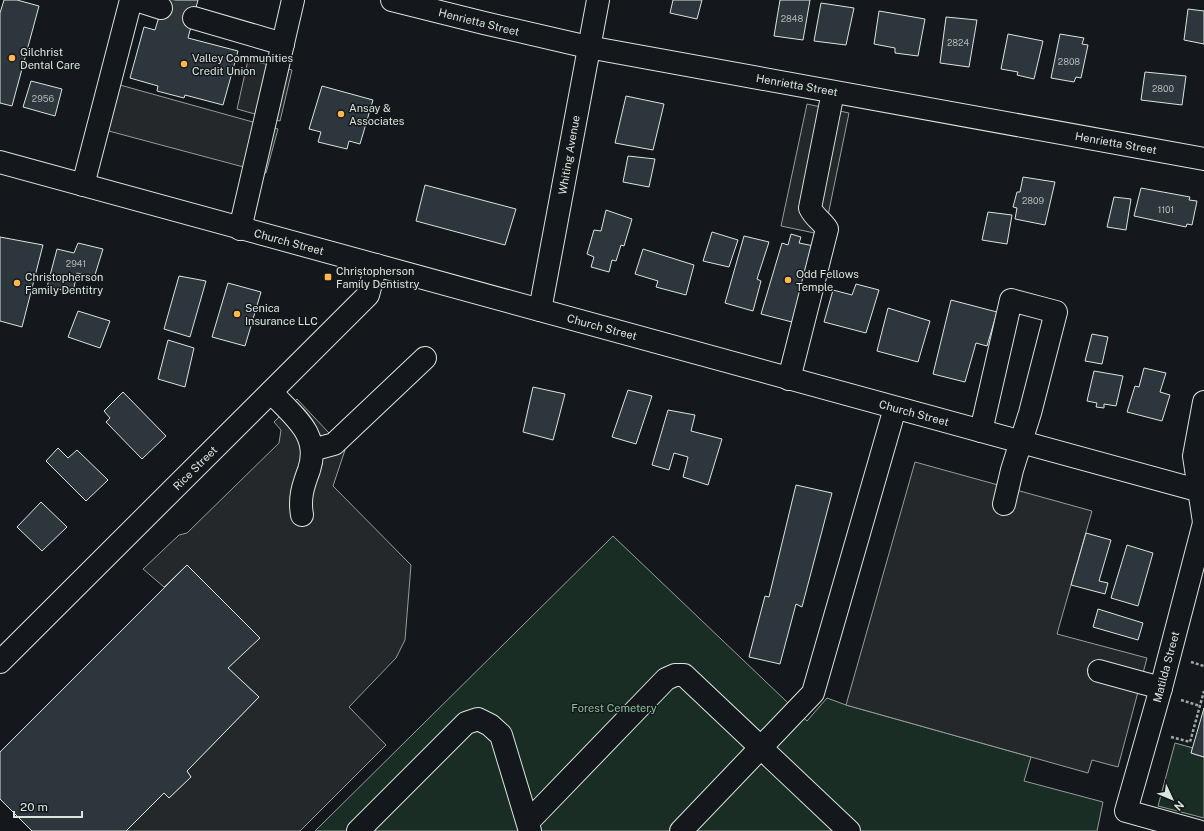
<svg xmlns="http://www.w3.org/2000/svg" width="1204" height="831" font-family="'Public Sans',sans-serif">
<rect width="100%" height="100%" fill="#14181c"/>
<!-- green -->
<g fill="#1a2d24" stroke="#939e99">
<polygon points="613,536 807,721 827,698 846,705 1031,757 1024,781 1103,802 1097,831 315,831"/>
<polygon points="1175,743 1193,748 1191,753 1204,757 1204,818 1158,806"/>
</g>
<!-- parking -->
<g fill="#24282b" stroke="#939e99">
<polygon points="248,60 292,70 280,121 237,109"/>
<polygon points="102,80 278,129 266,173 90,126"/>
<polygon points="807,104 849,113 824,235 781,226"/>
<polygon points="297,399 345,450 333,486 411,565 405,640 396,658 349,707 386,745 300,831 126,831 164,793 169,798 191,777 187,771 259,697 228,668 259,638 187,565 164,587 143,569 179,535 187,533 279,443 281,430 274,422"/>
<polygon points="915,462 1092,511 1057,634 1147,658 1118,767 1092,760 1088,773 846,705"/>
</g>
<!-- building -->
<g fill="#2c363c" stroke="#d8e6dc">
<polygon points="4,0 17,0 39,6 12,106 0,103 0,13"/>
<polygon points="164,0 198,0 188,38 238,51 223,105 185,95 184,98 157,91 158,86 130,78 144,27 155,30"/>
<polygon points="673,0 702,0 697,19 670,13"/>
<polygon points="780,0 810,0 803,40 774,36"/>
<polygon points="821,3 854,8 846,45 814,41"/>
<polygon points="1188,9 1204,11 1204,44 1184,40"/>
<polygon points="879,11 925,19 918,56 895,53 895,48 874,44"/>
<polygon points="946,17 977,20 969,67 940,63"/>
<polygon points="1008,34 1043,41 1034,79 1017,75 1018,72 1001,69"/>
<polygon points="1060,34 1084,38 1082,44 1088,45 1081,78 1076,77 1074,82 1051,78"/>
<polygon points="1145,72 1186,76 1182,105 1141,100"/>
<polygon points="31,81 62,89 55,116 23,107"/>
<polygon points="322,86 373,100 360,144 349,141 347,149 318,142 321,132 309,129"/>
<polygon points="626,96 664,104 653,150 615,143"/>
<polygon points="628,156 655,159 649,187 623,182"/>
<polygon points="1023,177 1055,182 1045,225 1015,219 1017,208 1013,207 1017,192 1020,192"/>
<polygon points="425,185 516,209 505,245 416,221"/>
<polygon points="1141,188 1190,197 1189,200 1197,201 1192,225 1187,224 1186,227 1134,216"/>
<polygon points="1114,197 1131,199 1126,230 1107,227"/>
<polygon points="606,210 632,219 624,246 621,245 616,261 612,260 609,272 591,267 594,257 587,254 594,230 601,231"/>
<polygon points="988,212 1012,215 1007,244 982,240"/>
<polygon points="712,232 738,240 729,267 703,261"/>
<polygon points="791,234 801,237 799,243 814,246 792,322 761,314 782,243 788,245"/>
<polygon points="744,236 769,242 757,279 761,281 753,311 725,303"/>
<polygon points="0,237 43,245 22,327 0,321"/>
<polygon points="78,243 103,249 94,278 77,273 73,292 47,287 57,249 74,253"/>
<polygon points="643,249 694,265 686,295 656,287 658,281 635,274"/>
<polygon points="179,276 206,281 190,337 164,329"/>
<polygon points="228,283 261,292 245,346 212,337"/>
<polygon points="856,284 879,290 866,333 824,322 833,290 852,295"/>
<polygon points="951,300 997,312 987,346 976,343 965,382 933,374"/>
<polygon points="888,308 930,321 918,362 877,351"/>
<polygon points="78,311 110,321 100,348 68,337"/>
<polygon points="1092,334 1108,337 1102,364 1085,361"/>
<polygon points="168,340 194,348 185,387 158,379"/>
<polygon points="1144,368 1166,373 1160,392 1170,395 1162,421 1127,412 1135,386 1139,387"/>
<polygon points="1094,371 1123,376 1116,406 1104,404 1104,408 1096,407 1097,403 1087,401"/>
<polygon points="533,387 565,394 553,440 523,432"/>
<polygon points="628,390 652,396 636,444 612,437"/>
<polygon points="123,392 166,436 142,459 106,422 110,418 104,411"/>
<polygon points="668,410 695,415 691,431 722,439 708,485 683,477 688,457 674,453 669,470 652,465"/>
<polygon points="58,448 68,458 77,450 108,480 86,501 46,461"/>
<polygon points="796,485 832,493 802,607 796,604 780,664 749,657 765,596 769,597"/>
<polygon points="41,502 67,527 42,551 17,527"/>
<polygon points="1086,533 1111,540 1099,581 1108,583 1105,594 1071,585"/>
<polygon points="1127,545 1153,553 1138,606 1111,598"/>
<polygon points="187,565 260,638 228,668 259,697 187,771 191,777 169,798 164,793 126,831 32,831 0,799 0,752"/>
<polygon points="1098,609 1143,623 1138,640 1093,627"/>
<polygon points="1204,708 1204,757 1191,753"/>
</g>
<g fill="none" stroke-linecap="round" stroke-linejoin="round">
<!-- minor-tunnel -->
<polyline stroke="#313739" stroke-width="22" stroke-dasharray="22 11" stroke-linecap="butt" points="161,8 194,18"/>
<!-- minor casing -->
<g stroke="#d8e6dc" stroke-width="24">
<g id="minor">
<polyline points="136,0 161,8"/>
<polyline points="392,0 484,23 588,47 1204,159"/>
<polyline points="194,18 283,44"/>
<polyline points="83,185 131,0"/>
<polyline points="240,229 293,0"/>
<polyline points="540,310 598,0"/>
<path d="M 789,379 L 827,229 C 822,221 814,217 810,208 L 833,92"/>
<path d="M 271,392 C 293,416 321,434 309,470 C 303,486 299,498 302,515"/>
<polyline points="1204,402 1194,456 1204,522"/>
<polyline points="981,431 1011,300 1056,312 1030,413 1012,470 1004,504"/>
<polyline points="312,450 334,444 425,358"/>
<polyline points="0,662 368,295 376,265"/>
<polyline points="1099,671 1161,688"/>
<polyline points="528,822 666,679 675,675 684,675 849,831"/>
<polyline points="358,831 466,723 478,719 490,725 501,735 530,831"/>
<polyline points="681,831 813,693 895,408"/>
<polyline points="1198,831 1126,811 1161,688 1204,523"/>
</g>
</g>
<!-- major casing -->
<g stroke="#d8e6dc" stroke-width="24">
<polyline id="major" points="0,162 1204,492"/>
</g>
<!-- path -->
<g stroke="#9da8a2" stroke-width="2.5" stroke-dasharray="3 2" stroke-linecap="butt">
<polyline points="1191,662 1204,666"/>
<polyline points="1181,700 1200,706"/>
<polyline points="1171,737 1190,742 1204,691"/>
</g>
<!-- minor -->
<use href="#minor" stroke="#14181c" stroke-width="22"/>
<!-- major -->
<use href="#major" stroke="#14181c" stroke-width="22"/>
</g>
<!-- markers -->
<g fill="#ffb74d" stroke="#14181c" stroke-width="1.5">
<circle cx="12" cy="58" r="4"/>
<circle cx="184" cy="64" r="4"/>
<circle cx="341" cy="114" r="4"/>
<rect x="324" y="273" width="8" height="8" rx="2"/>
<circle cx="788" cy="280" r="4"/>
<circle cx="17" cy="283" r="4"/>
<circle cx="237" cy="314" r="4"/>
</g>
<g text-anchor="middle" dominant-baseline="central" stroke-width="3" stroke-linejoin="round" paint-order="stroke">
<!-- number labels -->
<g font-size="9" fill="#adbab4">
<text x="792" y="18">2848</text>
<text x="958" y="42">2824</text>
<text x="1069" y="61">2808</text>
<text x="1163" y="88">2800</text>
<text x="43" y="98">2956</text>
<text x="1033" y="200">2809</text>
<text x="1166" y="209">1101</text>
<text x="76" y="263">2941</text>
</g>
<!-- street labels -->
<g font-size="11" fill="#d8e6dc" stroke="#14181c">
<text transform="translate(479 22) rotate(14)">Henrietta Street</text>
<text transform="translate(797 85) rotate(10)">Henrietta Street</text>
<text transform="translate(1116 143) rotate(10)">Henrietta Street</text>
<text transform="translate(569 155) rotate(-80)">Whiting Avenue</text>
<text transform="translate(289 242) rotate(15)">Church Street</text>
<text transform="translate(602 327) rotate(15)">Church Street</text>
<text transform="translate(914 413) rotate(15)">Church Street</text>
<text transform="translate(195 468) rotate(-45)">Rice Street</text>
<text transform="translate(1166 667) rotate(-75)">Matilda Street</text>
</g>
<!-- poi labels -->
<g font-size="11" fill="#d8e6dc" stroke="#14181c" text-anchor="start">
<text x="20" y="52">Gilchrist<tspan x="20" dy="13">Dental Care</tspan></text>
<text x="192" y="58">Valley Communities<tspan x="192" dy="13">Credit Union</tspan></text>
<text x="349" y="108">Ansay &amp;<tspan x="349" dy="13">Associates</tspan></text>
<text x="336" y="271">Christopherson<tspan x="336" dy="13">Family Dentistry</tspan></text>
<text x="796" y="274">Odd Fellows<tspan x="796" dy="13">Temple</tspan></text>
<text x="25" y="277">Christopherson<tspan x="25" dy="13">Family Dentitry</tspan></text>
<text x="245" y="308">Senica<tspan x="245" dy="13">Insurance LLC</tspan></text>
</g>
<!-- park labels -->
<g font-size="11" fill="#8ac095" stroke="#14181c">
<text x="614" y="708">Forest Cemetery</text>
</g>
</g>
<!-- north arrow -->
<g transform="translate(1172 799) rotate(134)" stroke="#14181c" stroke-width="3" paint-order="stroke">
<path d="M0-3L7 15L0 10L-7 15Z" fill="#d8e6dc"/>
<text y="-6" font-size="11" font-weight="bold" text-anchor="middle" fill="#d8e6dc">N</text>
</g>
<!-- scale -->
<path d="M14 811v6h68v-6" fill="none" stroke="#d8e6dc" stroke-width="2"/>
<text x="20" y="811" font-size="12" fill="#d8e6dc" stroke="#14181c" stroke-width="3" paint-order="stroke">20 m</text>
</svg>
